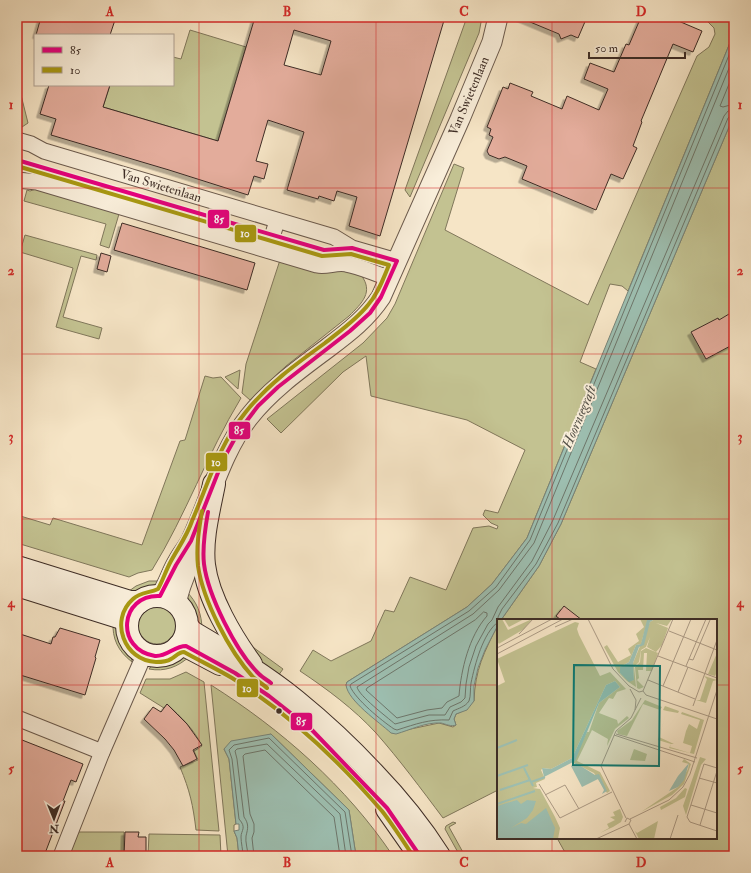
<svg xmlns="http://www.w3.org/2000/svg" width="751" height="873" font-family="'IM FELL Double Pica',serif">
<defs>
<filter id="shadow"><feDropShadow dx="-3.5" dy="3.5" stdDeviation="0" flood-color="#0004"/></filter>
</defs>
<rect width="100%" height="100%" fill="#f6e5c6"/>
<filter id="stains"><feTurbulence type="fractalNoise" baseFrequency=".005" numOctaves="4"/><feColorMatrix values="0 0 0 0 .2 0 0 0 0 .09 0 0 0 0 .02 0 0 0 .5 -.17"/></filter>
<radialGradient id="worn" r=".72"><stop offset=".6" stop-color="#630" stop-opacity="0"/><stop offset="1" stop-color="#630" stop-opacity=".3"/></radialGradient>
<!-- green -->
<g fill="#c3c291" stroke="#80775b">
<polygon points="467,17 482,17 479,33 410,197 405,190"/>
<path d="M 703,17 L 734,17 L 734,33 L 628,291 L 622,286 L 610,284 L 580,362 L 596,369 L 527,538 L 492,584 L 467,607 L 347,682 L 346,685 L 359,705 L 392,733 L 439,723 L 453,727 L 456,725 L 454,719 L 456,714 L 461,712 L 474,701 C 475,670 484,652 498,625 L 498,790 L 443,818 C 422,790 399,759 376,733 C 354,709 327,689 300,671 L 313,650 L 331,661 L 371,641 L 385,610 L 394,612 L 410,577 L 446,590 L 473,528 L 489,526 L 497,529 L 498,526 L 491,523 L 483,515 L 485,510 L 498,513 L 525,450 L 467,420 L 371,396 L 366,356 L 343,372 L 281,433 L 267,419 L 363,343 L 387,318 L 395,304 L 454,164 L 464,168 L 445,230 L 588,305 L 697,56 L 709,47 L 715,34 L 714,28 Z"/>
<polygon points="190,30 246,47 218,141 103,107 110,85 173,85 173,57 181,59"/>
<polygon points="17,73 20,91 28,123 22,127 20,126 17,122"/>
<polygon points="734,115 734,856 567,856 557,838 716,838 716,620 501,620 539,566 561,524"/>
<polygon points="36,189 119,214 109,248 100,245 106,224 24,201 27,190 30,191"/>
<polygon points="25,235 97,255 96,260 81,256 63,317 102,328 99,339 56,327 73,268 20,252"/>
<path d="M 280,260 L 336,268 L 361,275 C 374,292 362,303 349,316 L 286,366 L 250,400 L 242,393 L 246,364 Z"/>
<polygon points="240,370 238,389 225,377"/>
<path d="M 205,376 L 213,378 L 221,377 L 241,398 C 207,454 186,515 152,570 L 138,573 L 129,577 L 17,543 L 17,515 L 50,525 L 53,518 L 142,545 L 180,441 L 185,440 Z"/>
<path d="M 149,581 L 162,581 C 151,591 140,594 125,594 L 136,586 Z"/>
<path d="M 186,591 C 197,602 202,614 202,630 C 192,619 185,606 186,591 Z"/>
<circle cx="157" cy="625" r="19"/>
<path d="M 113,621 L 122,632 L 124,640 L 130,651 L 132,662 C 118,651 112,639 113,621 Z"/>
<polygon points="250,645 283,669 278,676 250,654"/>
<path d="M 180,656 L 190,656 C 178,667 165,672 149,669 C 154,662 159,663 167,661 C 171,659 175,657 180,656 Z"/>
<path d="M 186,672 L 204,682 L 219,831 L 196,830 C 193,805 190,791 180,767 L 198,760 L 194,751 L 202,746 C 194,729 181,717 167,704 L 164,708 L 140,693 L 146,679 L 170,679 Z"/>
<path d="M 211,685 C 282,730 346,786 393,856 L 356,856 L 349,810 L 271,734 L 224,749 L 229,759 L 236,824 L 234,825 L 234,831 L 237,838 L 239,856 L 228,856 Z"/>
<polygon points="453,822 456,823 449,827 465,856 460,856 445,829 446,826"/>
<polygon points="75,832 124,832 124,856 66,856"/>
<polygon points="149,834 220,835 221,856 148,856"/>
</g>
<!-- water -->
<g fill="#9dbfb1" stroke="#778479">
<path d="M 734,33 L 734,115 L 561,524 L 539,566 L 501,620 L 498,620 L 498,625 L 485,650 L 478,668 L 474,686 L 474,701 L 467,710 L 456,714 L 454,719 L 456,725 C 451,727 446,724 441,723 C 426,722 410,730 396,734 L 391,733 C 379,722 348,701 346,685 L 347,682 L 467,607 L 492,584 L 527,538 Z"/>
<polygon points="271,734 349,810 356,856 239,856 237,838 234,831 239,830 239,824 236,824 229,759 224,749 231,741"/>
</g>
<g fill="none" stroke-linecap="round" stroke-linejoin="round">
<!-- shore -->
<g stroke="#6d766b" stroke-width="1">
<path d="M 734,56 L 534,543 L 499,590 L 473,614 L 357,687 C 359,696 387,717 395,724 L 429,715 L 445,715 L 450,707 L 461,702 L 465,698 L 466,684 L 469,667 L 476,646 L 488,624 L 492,620 L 498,607 L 532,561 L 553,520 L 724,116 L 728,111 L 734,110"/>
<polyline points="734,72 720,106 723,107 734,104"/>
<path d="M 484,612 L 487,613 L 487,616 C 469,636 461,670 459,696 L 447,702 L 442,708 L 427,710 L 397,718 L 366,690 L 367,688 L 475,620 Z"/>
<polyline points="498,621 498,617 502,609 536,564 558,523 728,118 730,116 734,115"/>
<path d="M 498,622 C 483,633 475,664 471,683 C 470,688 471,696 469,701 C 465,707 459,708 453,711 L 449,720 C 429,719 416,724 397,730 L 394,729 C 382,721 355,699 350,686 L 351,684 L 469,611 L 496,587 L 530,540 L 734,43"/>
<path d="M 243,856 C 243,850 241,843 241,837 C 241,830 247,828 239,819 L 232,759 L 229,750 L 234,745 L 269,738 L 345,812 L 352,856"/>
<path d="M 248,856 C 248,850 245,842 246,836 C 248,828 249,824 244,817 L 237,759 L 235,751 L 237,749 L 267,744 L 340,814 L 346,856"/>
<polyline points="254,856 252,838 254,832 254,824 250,814 243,756 245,754 265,750 334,817 340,856"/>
</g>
</g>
<!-- building -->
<g fill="#e3ac9b" stroke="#3d2c25" fill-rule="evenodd" filter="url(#shadow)">
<polygon points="41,17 116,17 110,35 36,35"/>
<path d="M 255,17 L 445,17 L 380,236 L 349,226 L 357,197 L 337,191 L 334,201 L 319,196 L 318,199 L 287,190 L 304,132 L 268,120 L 256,161 L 268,164 L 264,179 L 254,176 L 248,195 L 169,170 L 51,135 L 56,119 L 40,114 L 49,85 L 110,85 L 103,107 L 218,141 ZM 294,30 L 331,41 L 321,75 L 284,65 Z"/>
<polygon points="518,17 587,17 578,38 571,35 561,39 559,34"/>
<polygon points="641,17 669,17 702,31 693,52 673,44 641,121 642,122 633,146 637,148 623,179 611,174 596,210 522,179 527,166 505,157 499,159 489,155 487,151 493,137 489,135 491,129 487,127 503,87 508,89 510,83 533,92 531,96 562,109 567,96 599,110 608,89 584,79 590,63 614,72 626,44 629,45"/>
<polygon points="122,223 255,263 247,290 114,250"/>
<polygon points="101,253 111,256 107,272 97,269"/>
<polygon points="729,314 734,324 734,344 706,359 691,332 718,318 719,320"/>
<polygon points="564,606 582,620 561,620 556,616"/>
<polygon points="60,628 100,640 95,657 96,658 85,695 17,674 17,633 51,644 53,637 55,637"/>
<polygon points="167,704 187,724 202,745 193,750 197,759 183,766 174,750 165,739 144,719 153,707 161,712"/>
<polygon points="17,738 83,764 76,782 71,780 63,801 65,801 44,856 17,856"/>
<polygon points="125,832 139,832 138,837 146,837 146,856 124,856"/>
</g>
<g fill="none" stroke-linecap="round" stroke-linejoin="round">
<!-- minor casing -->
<g stroke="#6b5a4d" stroke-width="17">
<g id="minor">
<polyline points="17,140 31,144 44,151 334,237 352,248 397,261"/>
<path d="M 17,180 L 37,182 L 317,265 C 327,267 336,262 346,264 C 360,266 375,274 389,278"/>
<polyline points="268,250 277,221"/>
<polyline points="17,718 102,752"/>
<polyline points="61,856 102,752 145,653"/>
</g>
</g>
<!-- tertiary casing -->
<g stroke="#6b5a4d" stroke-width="21">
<g id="tertiary">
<path d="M 160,596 C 168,585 171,572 178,561 C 182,553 189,546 192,538 C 210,499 222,451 249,417 C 271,389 301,368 329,347 C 349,332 367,318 381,297 L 460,119 L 492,42 L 498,17"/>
<path d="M 177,603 C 178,586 189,572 191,554"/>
</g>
</g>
<!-- secondary casing -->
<g stroke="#3d2c25" stroke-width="24">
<g id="secondary">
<path d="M 214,484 C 209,510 201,539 204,565 C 208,598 232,638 251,664"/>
<polyline points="17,567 130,602 139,602"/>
<polyline points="17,585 122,618 127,622"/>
<circle cx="157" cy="626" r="30"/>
<path d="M 187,626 L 192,632 C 228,653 264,675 296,701 C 323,723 349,747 373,773 C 398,799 420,826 439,856"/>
<polyline points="179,646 186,646 220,664"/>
<polyline points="387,809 420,856"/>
</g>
</g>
<!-- minor -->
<use href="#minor" stroke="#f9eeda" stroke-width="15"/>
<!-- tertiary -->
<use href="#tertiary" stroke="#f9eeda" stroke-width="19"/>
<!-- secondary -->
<use href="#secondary" stroke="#f9eeda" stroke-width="22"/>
<!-- bus-1 casing -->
<g stroke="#f9eeda" stroke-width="7">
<g id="bus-1">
<path d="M 17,160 L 324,250 L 352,248 L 397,261 L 381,297 L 370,313 L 350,331 L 278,387 L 258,406 L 239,431 L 223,460 L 191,541 L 176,565 L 160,596 C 119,594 115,650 155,656 C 167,657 174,646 186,646 L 235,673 L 269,696 L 311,729 L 387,808 L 420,856"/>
<path d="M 208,512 C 205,529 202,547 204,564 C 208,595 236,652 259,674 C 262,677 267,680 271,683"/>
</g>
</g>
<!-- bus-2 casing -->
<g stroke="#f9eeda" stroke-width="7">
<g id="bus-2">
<path d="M 17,166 L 322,256 L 351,254 L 389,265 C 383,279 378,294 368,305 C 356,320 340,331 325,343 C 296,364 267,385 245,413 C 219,445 208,484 192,521 C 187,536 178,548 171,561 C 166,570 163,580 158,589 C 150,593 140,592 133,599 C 109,620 124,661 156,662 C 160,662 168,661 171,659 C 176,656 179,652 184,652 C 200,661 217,669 232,678 C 288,713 339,761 382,811 C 393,825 403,841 413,856"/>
<path d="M 202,511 C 199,529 196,547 198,566 C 203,600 229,651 253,677 C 257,681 263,684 267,688"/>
</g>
</g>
<!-- bus-1 -->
<use href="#bus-1" stroke="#e5007d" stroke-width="4"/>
<!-- bus-2 -->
<use href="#bus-2" stroke="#a89811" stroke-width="4"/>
</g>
<!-- grid -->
<path fill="none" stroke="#d62828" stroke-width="1" stroke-opacity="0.55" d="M 199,17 L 199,856M 376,17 L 376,856M 552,17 L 552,620M 17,188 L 734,188M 17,354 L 734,354M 17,519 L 734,519M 17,685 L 498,685M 716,685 L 734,685M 552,838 L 552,856"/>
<!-- markers -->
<circle fill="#3d2c25" stroke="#f9eeda" stroke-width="1.5" cx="279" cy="711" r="3.5"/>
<g text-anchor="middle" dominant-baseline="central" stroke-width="4" stroke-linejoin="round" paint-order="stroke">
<!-- street labels -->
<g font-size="13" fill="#3d2c25" stroke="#f9eeda">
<text transform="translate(469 96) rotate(-67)">Van Swietenlaan</text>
<text transform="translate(161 186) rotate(17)">Van Swietenlaan</text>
</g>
<!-- water labels -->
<g font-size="14" font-style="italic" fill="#555148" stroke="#f9eeda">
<text transform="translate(579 417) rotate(-67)">Hoornsegraft</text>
</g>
</g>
<!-- overview -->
<g transform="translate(497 619)">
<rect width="220" height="220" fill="#f6e5c6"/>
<path d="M 0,0 L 5,0 L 11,11 L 35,0 L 27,10 L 0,26 L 2,25 L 0,22 ZM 7,0 L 27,0 L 12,8 ZM 143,0 L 151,0 L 144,25 L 139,26 L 132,43 L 123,48 L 123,54 L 132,62 L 137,61 L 136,44 L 153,3 L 158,0 L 175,0 L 170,7 L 159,4 L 171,9 L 165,26 L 159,33 L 150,28 L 153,18 L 149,28 L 144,31 L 142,43 L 137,48 L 139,68 L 130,62 L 121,53 L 107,28 L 110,26 L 121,43 L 134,36 L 131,30 L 142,22 L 139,15 L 147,8 ZM 78,3 L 82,4 L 80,10 L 82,16 L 103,57 L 113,53 L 129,70 L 120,73 L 116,80 L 112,79 L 102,94 L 120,101 L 121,105 L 130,97 L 132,99 L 118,110 L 110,127 L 111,120 L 95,111 L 80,142 L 103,153 L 113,172 L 110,174 L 97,154 L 75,143 L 90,113 L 92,113 L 102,84 L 123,68 L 118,62 L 109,66 L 75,139 L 54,150 L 46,149 L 44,151 L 48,160 L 39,164 L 40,168 L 36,169 L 43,170 L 58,198 L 63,209 L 61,220 L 0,220 L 0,67 L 8,63 L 0,40 ZM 149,29 L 161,34 L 155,52 L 149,52 L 150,34 L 147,34 L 146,51 L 141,51 L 142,59 L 140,61 L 147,68 L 142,70 L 140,69 L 138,48 L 143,43 L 144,32 ZM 220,34 L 220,53 L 218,57 L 211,55 ZM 207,57 L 220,61 L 216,62 L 209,84 L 199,81 L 203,81 L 210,60 ZM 148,81 L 165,88 L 163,91 L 146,85 L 130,117 L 121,115 L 120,112 L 135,101 ZM 168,87 L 182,92 L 181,94 L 170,92 L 162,118 L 177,125 L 174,125 L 173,128 L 193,134 L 195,127 L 186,124 L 189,112 L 192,105 L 200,110 L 203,101 L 184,95 L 185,93 L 207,101 L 197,135 L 172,129 L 174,125 L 161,121 L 170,92 L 166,91 ZM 137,130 L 150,135 L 148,142 L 133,141 ZM 203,138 L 209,140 L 204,146 L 189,196 L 186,187 ZM 187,140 L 194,145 L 187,165 L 175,176 L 144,193 L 181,168 L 191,150 L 192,145 L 185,143 ZM 188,169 L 190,170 L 188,178 L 164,191 L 163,188 L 179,179 ZM 123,190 L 126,198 L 124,203 L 116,208 L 103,214 L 112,209 L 110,205 L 118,201 L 113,198 L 118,197 L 116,193 ZM 161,202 L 157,220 L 142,220 L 138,212 L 140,214 Z" fill="#c3c291"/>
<path d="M 158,0 L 153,3 L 147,26 L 142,28 L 136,44 L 137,61 L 132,63 L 123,54 L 123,48 L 132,43 L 139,26 L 144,25 L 150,1 ZM 118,62 L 123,68 L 102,84 L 78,142 L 47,158 L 45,149 L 54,150 L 75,139 L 109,66 ZM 79,144 L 98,156 L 102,155 L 110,172 L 105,175 L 107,171 L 101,160 L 85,168 L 74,147 ZM 192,144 L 187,161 L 181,168 L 172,172 L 181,157 ZM 30,181 L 39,182 L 36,191 L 30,199 L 14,209 L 24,204 L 29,205 L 49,189 L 58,209 L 56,220 L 0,220 L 0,187 L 20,181 L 24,185 Z" fill="#9dbfb1"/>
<path fill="none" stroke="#9dbfb1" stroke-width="2" d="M 0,129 L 20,121M 27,149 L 34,163M 0,157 L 31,146M 36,167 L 34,163 L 48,158M 3,171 L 33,161M 0,185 L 38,172"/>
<path fill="none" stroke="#ac9b86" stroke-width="1" d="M 91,0 L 116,50 L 132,67 L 142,73 L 146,72 L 149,76 L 220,100M 58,8 L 76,0M 172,12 L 220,31M 22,15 L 36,0M 0,29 L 55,0M 0,35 L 66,0M 161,37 L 220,59M 192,40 L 196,41 L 213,1M 189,47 L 209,0M 151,61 L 198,80M 166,67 L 194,0M 133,70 L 139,81 L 138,91M 146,72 L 176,0M 181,73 L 191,48M 196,87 L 220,21M 119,115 L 200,139M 117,116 L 198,143M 220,149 L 207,145 L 190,198 L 193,203 L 220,212M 202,159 L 220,164M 42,165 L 63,199 L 115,173M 48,176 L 68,166 L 82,190M 194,186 L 220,194M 129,199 L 104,147 L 119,112 L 134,99 L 144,79M 133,200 L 172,181 L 186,168 L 193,155 L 220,71M 132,205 L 140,220M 203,206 L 220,152M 99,220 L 132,205 L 134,201 L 130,199 L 128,203M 173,220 L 181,196"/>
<path fill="#0f766e" fill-opacity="0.15" stroke="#0f766e" stroke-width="2" d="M 77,46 L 163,47 L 162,147 L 76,146 Z"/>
<rect width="220" height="220" fill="none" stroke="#3d2c25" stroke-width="2"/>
</g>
<g stroke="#f9eeda" stroke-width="1.5">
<rect x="207" y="209" width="23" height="20" rx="4" fill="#e5007d"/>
<rect x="234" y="224" width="23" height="19" rx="4" fill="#a89811"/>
<rect x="228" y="421" width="23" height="19" rx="4" fill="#e5007d"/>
<rect x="205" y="452" width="23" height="20" rx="4" fill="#a89811"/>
<rect x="236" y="678" width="23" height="20" rx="4" fill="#a89811"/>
<rect x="290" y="712" width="23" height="19" rx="4" fill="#e5007d"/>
</g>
<g font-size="11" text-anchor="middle" font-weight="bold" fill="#fff">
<text x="219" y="223">85</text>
<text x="245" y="237">10</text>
<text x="239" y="434">85</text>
<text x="216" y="466">10</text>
<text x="247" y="692">10</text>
<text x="301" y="725">85</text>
</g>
<!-- margin -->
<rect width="751" height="873" fill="none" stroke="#f6e5c6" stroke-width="44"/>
<!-- legend -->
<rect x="34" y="34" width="140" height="52" fill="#f9eeda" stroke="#aea092"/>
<rect x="42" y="47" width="20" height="6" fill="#e5007d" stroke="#aea092"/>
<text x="70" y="54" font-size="12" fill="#3d2c25">85</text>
<rect x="42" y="67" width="20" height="6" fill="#a89811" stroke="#aea092"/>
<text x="70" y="74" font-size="12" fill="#3d2c25">10</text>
<!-- north arrow -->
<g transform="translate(54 819) rotate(179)" stroke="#f9eeda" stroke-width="3" paint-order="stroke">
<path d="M0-3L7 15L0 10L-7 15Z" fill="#3d2c25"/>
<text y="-6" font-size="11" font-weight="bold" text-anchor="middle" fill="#3d2c25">N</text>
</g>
<!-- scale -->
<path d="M589 52v6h96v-6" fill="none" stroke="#3d2c25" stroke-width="2"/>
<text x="595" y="52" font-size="12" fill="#3d2c25" stroke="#f9eeda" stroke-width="3" paint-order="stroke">50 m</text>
<rect x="22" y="22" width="707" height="829" fill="none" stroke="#d62828" stroke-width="1.5"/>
<g font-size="13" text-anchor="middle" font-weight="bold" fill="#d62828">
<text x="110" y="16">A</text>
<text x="287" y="16">B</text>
<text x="464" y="16">C</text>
<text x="641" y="16">D</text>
<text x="11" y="109">1</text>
<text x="740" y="109">1</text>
<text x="11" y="275">2</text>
<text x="740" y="275">2</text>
<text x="11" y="441">3</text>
<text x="740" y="441">3</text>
<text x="11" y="607">4</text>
<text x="740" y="607">4</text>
<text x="11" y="773">5</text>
<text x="740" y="773">5</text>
<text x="110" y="867">A</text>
<text x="287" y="867">B</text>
<text x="464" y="867">C</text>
<text x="641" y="867">D</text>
</g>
<rect width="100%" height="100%" filter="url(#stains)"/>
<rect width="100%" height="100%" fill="url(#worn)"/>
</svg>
